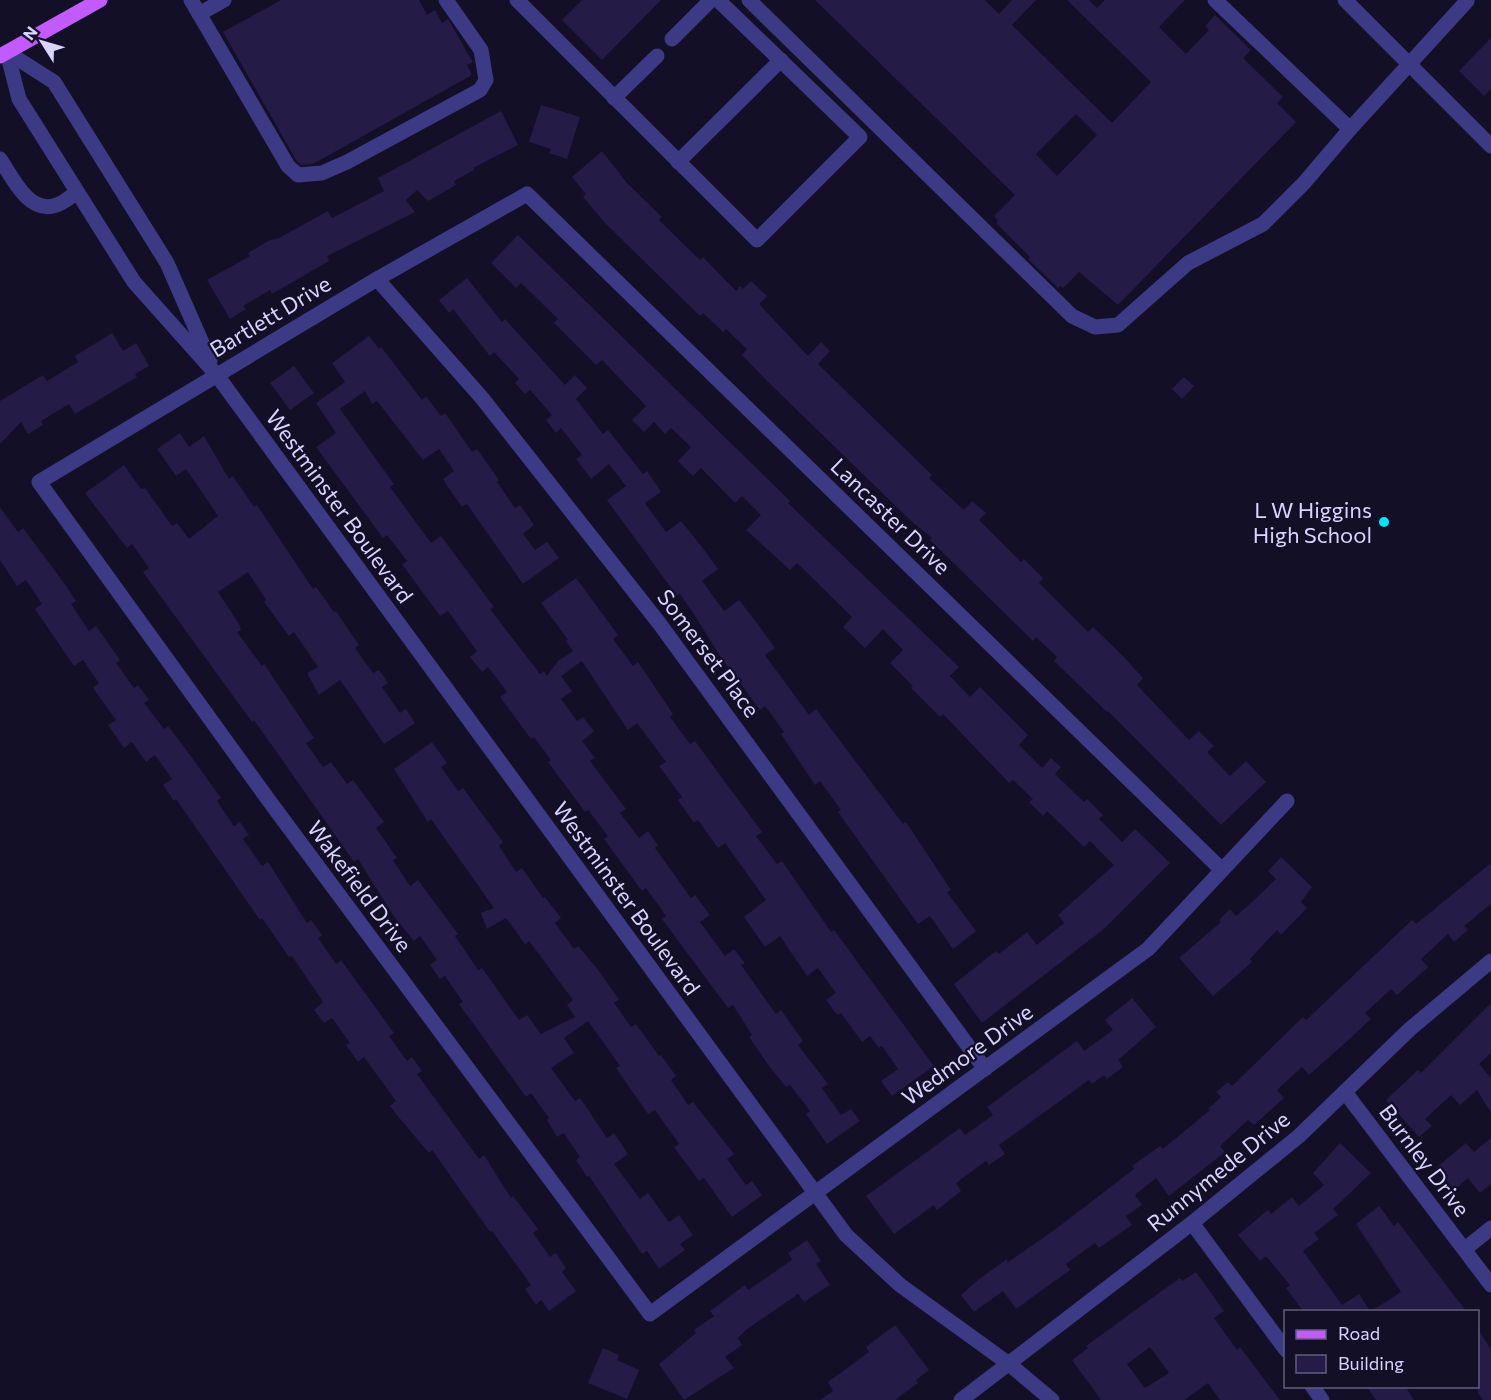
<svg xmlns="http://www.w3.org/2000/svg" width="1491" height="1400" font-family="Commissioner,sans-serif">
<rect width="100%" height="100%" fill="#130f26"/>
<!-- building -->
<g fill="#241b47" fill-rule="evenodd">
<polygon points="281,0 419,0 427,15 435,10 442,23 448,19 473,62 467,65 472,75 313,164 301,165 296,160 223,32"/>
<polygon points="582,0 661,0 602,60 562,20"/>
<path d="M 815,0 L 985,0 L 999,14 L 1012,0 L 1036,0 L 1012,25 L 1112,123 L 1151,82 L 1067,0 L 1089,0 L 1097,8 L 1105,0 L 1185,0 L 1159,27 L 1186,54 L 1209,30 L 1205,26 L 1215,15 L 1251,50 L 1243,58 L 1283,97 L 1277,103 L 1296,122 L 1118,305 L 1079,272 L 1063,288 L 1060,286 L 1058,288 L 1028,259 L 1030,257 L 996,223 L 998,220 L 994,216 L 1015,195 ZM 1076,114 L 1097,135 L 1057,176 L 1036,154 Z"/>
<polygon points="1491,38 1491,89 1484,96 1459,71"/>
<polygon points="541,105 580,117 567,159 549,153 551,149 529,142"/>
<polygon points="501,111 518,145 473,168 474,170 454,181 456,185 428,201 417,190 406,200 415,212 327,256 329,261 272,294 270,290 243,306 246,309 230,319 207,280 250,256 248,253 270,240 279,238 328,211 332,218 384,191 378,178"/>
<polygon points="602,151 627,183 662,217 659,220 700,260 703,257 736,291 740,286 743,289 751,281 767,296 759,304 808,356 821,342 830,351 818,364 932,475 929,478 964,510 972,501 986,513 979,520 1021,562 1024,559 1043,578 1039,583 1088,632 1093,627 1120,653 1143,678 1137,685 1189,740 1199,731 1214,746 1207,752 1230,776 1246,761 1266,782 1221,825 1108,711 1107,712 1054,661 1057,657 1036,637 1033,641 930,540 932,538 910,520 767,381 742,355 747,349 726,329 723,332 703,313 700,316 605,223 583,197 586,194 572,177"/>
<polygon points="518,235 790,501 788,503 959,667 950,676 970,697 980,687 1028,735 1019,745 1042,768 1051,758 1061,767 1055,774 1084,802 1087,799 1103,815 1099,819 1122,842 1135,829 1170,863 1105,928 982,1023 954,984 996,951 999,954 1027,932 1037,945 1064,923 1058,915 1114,865 1090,841 1084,847 1047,811 1043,816 1029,802 1033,799 1013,780 1009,783 943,714 940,717 911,688 913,686 890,663 903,650 883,629 865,648 843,627 852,617 797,563 790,570 746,530 761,515 742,496 735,503 701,468 693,476 678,461 691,447 671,428 665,434 654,422 644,432 632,420 646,406 602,360 596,365 554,323 558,319 521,283 516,288 491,263"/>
<polygon points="467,278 502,322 505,319 565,385 575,375 587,388 576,399 603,434 608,430 643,474 647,471 661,492 645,503 666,532 681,521 702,547 718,569 702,581 724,611 739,600 760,627 775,648 765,655 809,715 816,709 903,824 906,822 951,890 947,892 976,931 953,949 930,916 918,924 838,812 841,810 820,781 815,785 781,734 784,732 765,706 760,710 720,656 695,616 680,594 677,596 607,500 626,486 609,464 591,479 576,459 582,455 561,428 556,433 546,420 552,415 530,390 525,394 515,383 519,379 494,352 490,356 453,309 449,313 439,300"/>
<polygon points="112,333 123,351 136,343 149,366 135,374 137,377 75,414 69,404 41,421 43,425 28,434 21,422 0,444 0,401 43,375 47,381 78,362 75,356"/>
<polygon points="369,336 379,349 381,347 422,400 426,396 441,416 445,413 472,452 477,449 499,480 497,482 515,508 520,505 534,525 523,534 535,550 547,542 559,558 523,584 467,504 462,507 448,487 443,479 454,471 439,449 423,460 377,401 372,404 365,391 340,409 394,484 390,487 431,543 441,536 494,607 490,609 540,674 544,671 547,676 558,661 573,651 566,641 568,640 541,603 576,578 618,635 613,639 633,666 638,662 673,714 670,717 690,744 695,741 762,832 756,836 777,864 782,861 831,932 834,930 934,1066 892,1096 881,1081 898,1069 882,1046 879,1048 870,1036 862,1042 841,1013 837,1015 826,1000 836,993 818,968 807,976 780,936 765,947 744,917 766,900 725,843 718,848 698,820 694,823 678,800 682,797 659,766 666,762 637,723 628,730 582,661 561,676 572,691 561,699 577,721 583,717 594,731 582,741 595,758 590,761 626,809 620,813 639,838 648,831 658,845 655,848 691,898 695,895 710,915 700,922 725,956 734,949 745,963 741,965 776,1014 781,1010 803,1041 798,1045 828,1084 822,1088 841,1115 851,1109 860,1121 827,1144 806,1114 810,1111 790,1085 786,1087 769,1066 749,1037 752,1035 733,1005 728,1008 662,919 666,916 646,888 642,891 604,839 608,836 588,810 585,812 548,762 551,760 534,737 531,739 500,697 507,692 488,667 482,672 470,657 477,651 468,639 448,611 440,616 402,564 407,561 387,535 383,538 316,447 336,433 316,403 345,382 332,363"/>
<polygon points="294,366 314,393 290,410 270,383"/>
<polygon points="1184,377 1194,386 1182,399 1172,389"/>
<polygon points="180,433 189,447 204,436 229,479 233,476 254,507 257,505 313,589 316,587 334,612 336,611 359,645 355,648 373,673 379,670 388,683 382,687 400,713 406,709 415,723 384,744 340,680 319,695 307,673 318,667 294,632 289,636 264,602 266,600 248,572 218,592 239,624 241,630 237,632 262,666 264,664 314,738 306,743 323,767 331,762 347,784 353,780 384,822 376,828 397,858 393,860 410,886 418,880 458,934 455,936 478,970 482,968 519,1020 527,1015 541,1034 575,1017 567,1005 573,1000 529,941 525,944 506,918 487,929 481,913 494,908 431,819 428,822 394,769 432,742 447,763 441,767 458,791 463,788 503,842 499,846 516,872 522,868 543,898 545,897 561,918 555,923 574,949 578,946 595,966 619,999 614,1003 631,1027 636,1024 659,1056 661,1055 676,1076 671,1080 688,1105 693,1102 734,1154 727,1159 746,1185 752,1181 762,1195 732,1217 704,1178 699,1181 674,1147 679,1144 655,1110 648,1114 616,1068 620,1066 588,1021 564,1038 574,1053 551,1068 575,1101 580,1098 607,1138 614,1133 628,1154 614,1164 640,1199 648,1193 669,1222 679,1215 693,1235 680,1244 685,1250 659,1269 647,1251 642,1254 589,1176 587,1177 576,1160 580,1157 564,1133 557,1137 547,1120 549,1118 531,1093 526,1097 459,1004 463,1002 445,976 440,979 430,965 437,960 420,936 414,941 395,918 358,859 354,862 254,720 252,722 223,682 143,572 149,568 132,544 127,548 85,493 124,465 141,489 145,488 172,526 177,523 189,539 218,516 186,469 176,476 157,449"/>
<polygon points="0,507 18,532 23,528 67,587 76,601 71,604 89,631 96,626 120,660 116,663 134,688 138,685 149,700 144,703 164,729 168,726 182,744 221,798 217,801 234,826 240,822 249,835 243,839 262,866 268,862 307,923 311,920 322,935 318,938 336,964 341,960 394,1033 389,1036 407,1061 412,1057 422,1071 417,1074 479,1159 484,1155 511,1198 513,1196 538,1229 533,1233 550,1257 556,1253 566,1268 562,1272 576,1291 549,1311 541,1300 536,1305 525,1289 531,1285 492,1231 490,1232 432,1150 429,1153 396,1114 390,1106 396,1101 364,1057 358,1062 346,1045 350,1043 332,1018 324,1023 314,1010 323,1002 292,956 289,957 262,918 260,920 176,799 174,801 163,785 172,779 155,755 146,762 132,742 124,748 108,725 116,720 93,688 99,683 83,660 74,666 35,609 42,604 26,580 17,586 0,560"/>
<polygon points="1281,857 1312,887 1301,902 1307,908 1281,935 1277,930 1250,959 1252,962 1213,996 1179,958 1221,922 1219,920 1230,909 1236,916 1252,902 1276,879 1268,871"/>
<polygon points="1491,863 1491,904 1464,926 1468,930 1454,942 1448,934 1421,959 1428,967 1397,995 1391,989 1365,1013 1371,1019 1345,1043 1309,1075 1302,1067 1277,1090 1284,1098 1254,1125 1248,1120 1220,1146 1225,1152 1169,1196 1156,1178 1135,1195 1142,1205 1126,1216 1132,1225 1099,1248 1095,1243 1066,1264 1070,1270 1016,1309 1003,1291 974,1312 961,1295 978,1280 1007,1259 1007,1263 1057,1228 1134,1169 1132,1166 1160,1146 1163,1149 1210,1110 1208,1109 1221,1097 1216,1092 1228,1082 1232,1086 1303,1017 1306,1020 1412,920 1416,924"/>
<polygon points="1132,998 1156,1027 1118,1060 1123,1067 1107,1079 1104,1075 1092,1084 1089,1080 999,1145 1005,1154 989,1165 986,1161 956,1183 961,1191 956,1195 937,1210 934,1205 894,1234 866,1196 960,1128 965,1135 993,1115 987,1107 1077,1041 1084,1051 1113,1030 1105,1020"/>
<polygon points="1491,1003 1491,1053 1479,1064 1491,1078 1491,1113 1477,1090 1460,1105 1451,1095 1425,1119 1432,1126 1419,1137 1386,1100 1418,1070 1421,1073"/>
<polygon points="1491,1138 1491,1184 1480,1193 1468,1178 1454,1190 1436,1168 1466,1143 1474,1152"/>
<polygon points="1340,1143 1371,1173 1333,1209 1338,1215 1314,1233 1319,1239 1303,1251 1342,1305 1359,1294 1370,1311 1303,1311 1286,1288 1290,1285 1266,1256 1260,1261 1238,1235 1268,1210 1271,1214 1292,1197 1299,1206 1324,1185 1313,1173"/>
<polygon points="1379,1206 1394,1226 1398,1222 1466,1311 1371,1311 1401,1292 1356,1224"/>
<polygon points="807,1240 821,1261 816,1264 830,1285 804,1302 798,1294 746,1330 738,1338 742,1345 725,1357 734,1368 684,1400 659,1364 696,1333 694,1330 714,1316 710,1311 745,1285 748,1290 792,1260 788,1253"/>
<path d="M 1196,1272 L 1224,1311 L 1214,1318 L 1237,1350 L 1240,1347 L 1280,1400 L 1220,1400 L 1208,1383 L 1184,1400 L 1101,1400 L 1072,1360 L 1088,1348 L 1086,1346 L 1163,1290 L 1180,1278 L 1182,1281 ZM 1150,1347 L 1169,1373 L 1145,1388 L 1127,1364 Z"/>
<polygon points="895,1325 929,1370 916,1380 918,1383 895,1400 820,1400 833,1391 828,1382 869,1352 866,1347"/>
<polygon points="1478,1330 1491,1349 1491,1400 1483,1400 1478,1393"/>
<polygon points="603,1348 619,1355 617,1360 639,1370 627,1399 588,1383"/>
<polygon points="1366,1386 1405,1386 1414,1400 1376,1400"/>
</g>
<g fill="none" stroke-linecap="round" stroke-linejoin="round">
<!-- minor -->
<g stroke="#3d3a85" stroke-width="15">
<polyline points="191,0 288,166 298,175 322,173 347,162 480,90 486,80 481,50 446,0"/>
<polyline points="517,0 757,240 860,137 718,0"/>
<polyline points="749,0 1072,316 1095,327 1118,325 1188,263 1263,224 1304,183 1350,129"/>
<polyline points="1215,0 1350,129 1467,1"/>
<polyline points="1345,0 1491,146"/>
<polyline points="199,14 224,0"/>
<polyline points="672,39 711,0"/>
<polyline points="7,52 19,99 134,282 216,374 846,1235 900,1285 1009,1364 1052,1400"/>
<polyline points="7,52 54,82 167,263 210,361"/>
<polyline points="614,98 657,56"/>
<path d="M 0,159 C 12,176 27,212 53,206 C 61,205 70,197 77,192"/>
<polyline points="678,162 781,60"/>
<polyline points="377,279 482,398 659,623 985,1069"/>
<polyline points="1222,870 527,194 377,279 39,482 270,802 650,1314 1148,949 1287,801"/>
<polyline points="1345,1092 1491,1285"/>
<polyline points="1192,1223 1286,1350"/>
<polyline points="1465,1249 1491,1228"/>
<polyline points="1312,1386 1322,1400"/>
<polyline points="961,1400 1192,1223 1299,1136 1410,1029 1491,961"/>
</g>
<!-- major -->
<polyline stroke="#c25bff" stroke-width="15" points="0,56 100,0"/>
</g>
<!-- markers -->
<circle fill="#00e5ff" stroke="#130f26" stroke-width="2" cx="1384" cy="522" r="6"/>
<g text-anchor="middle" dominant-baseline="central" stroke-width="4.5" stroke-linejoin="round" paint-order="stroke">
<!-- street labels -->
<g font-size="22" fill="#d9d4ff" stroke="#130f26">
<text transform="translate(270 316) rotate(-31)">Bartlett Drive</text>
<text transform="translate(340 506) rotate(54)">Westminster Boulevard</text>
<text transform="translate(891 516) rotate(44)">Lancaster Drive</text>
<text transform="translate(709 653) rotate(53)">Somerset Place</text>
<text transform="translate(360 886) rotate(53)">Wakefield Drive</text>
<text transform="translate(627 898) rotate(54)">Westminster Boulevard</text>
<text transform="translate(967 1054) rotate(-36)">Wedmore Drive</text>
<text transform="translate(1425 1160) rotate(53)">Burnley Drive</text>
<text transform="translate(1218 1171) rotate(-39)">Runnymede Drive</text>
</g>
<!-- poi labels -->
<g font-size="22" fill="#d9d4ff" stroke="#130f26" text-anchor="end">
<text x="1372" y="509">L W Higgins<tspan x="1372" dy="25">High School</tspan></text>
</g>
</g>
<!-- legend -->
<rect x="1284" y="1310" width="195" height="78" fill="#130f26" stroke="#625e7d" stroke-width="1.5"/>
<rect x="1296" y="1330" width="30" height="9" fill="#c25bff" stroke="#625e7d" stroke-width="1.5"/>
<text x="1338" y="1340" font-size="18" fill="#d9d4ff">Road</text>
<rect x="1296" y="1355" width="30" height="18" fill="#241b47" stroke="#625e7d" stroke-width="1.5"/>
<text x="1338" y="1370" font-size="18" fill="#d9d4ff">Building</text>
<!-- north arrow -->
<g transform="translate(42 42) rotate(307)" stroke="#130f26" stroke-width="4.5" paint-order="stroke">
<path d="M0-4.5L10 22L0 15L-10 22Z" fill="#d9d4ff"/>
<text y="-9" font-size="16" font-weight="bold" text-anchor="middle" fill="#d9d4ff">N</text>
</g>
</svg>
